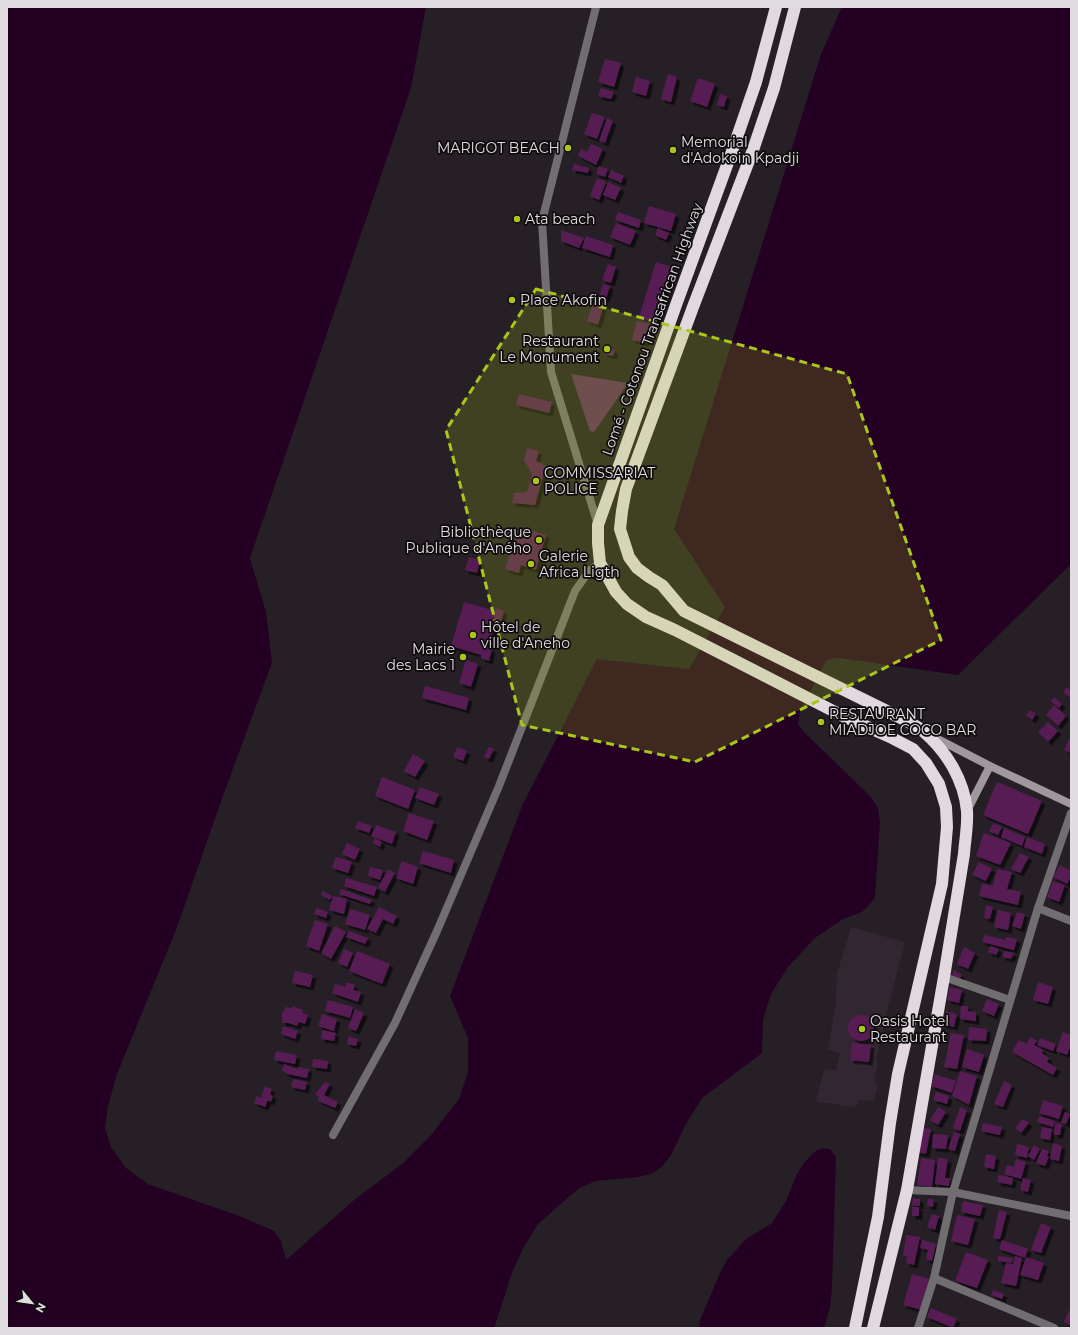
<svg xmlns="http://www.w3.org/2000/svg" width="1078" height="1335" font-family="Montserrat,sans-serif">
<defs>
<filter id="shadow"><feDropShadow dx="3.5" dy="3.5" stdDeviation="0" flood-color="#0009"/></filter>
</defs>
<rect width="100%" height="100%" fill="#262026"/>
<!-- built -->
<polygon fill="#322731" points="851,927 905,942 887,1011 876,1061 878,1062 874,1083 878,1084 874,1101 859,1100 856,1107 841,1106 838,1104 816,1102 824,1069 836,1071 840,1053 828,1050 836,1002 837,974"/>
<!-- green -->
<polygon fill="#5f315b" points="571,374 628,383 594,432 590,431"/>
<!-- water -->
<g fill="#240022">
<polygon points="7,7 426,7 411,88 250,558 266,612 272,663 224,793 176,930 117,1074 108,1106 105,1128 111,1147 126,1168 148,1184 242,1217 274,1231 281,1241 286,1260 354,1200 402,1164 431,1135 459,1099 468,1072 468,1038 450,996 522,806 597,659 689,669 725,607 674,529 821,54 842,7 1071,7 1071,564 958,675 840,658 833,658 826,661 800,711 798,724 804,732 871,797 878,808 880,822 875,897 870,904 862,912 843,919 815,938 788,967 771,994 763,1020 762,1053 702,1098 686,1124 671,1155 662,1167 651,1174 638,1177 596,1181 579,1188 538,1224 524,1247 513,1270 494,1328 7,1328"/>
<polygon points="822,1148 830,1149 836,1157 832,1287 830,1307 824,1328 699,1328 700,1320 720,1273 727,1260 746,1239 772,1223 786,1201 797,1174 803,1164 813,1153"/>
</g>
<!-- building -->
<g fill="#581d54" filter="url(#shadow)">
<polygon points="605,59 621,63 614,87 598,82"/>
<polygon points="668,74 677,77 671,102 661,99"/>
<polygon points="636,77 650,81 646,96 632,92"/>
<polygon points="698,78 715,84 707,107 690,101"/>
<polygon points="601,88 614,92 611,99 598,96"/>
<polygon points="720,94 727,96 724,107 717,105"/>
<polygon points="592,113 605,117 597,139 584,134"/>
<polygon points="607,118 613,121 605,143 599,141"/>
<polygon points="591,144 603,149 596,165 578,156 581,149 587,152"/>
<polygon points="574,164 589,168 588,173 572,170"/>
<polygon points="599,166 608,169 605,177 596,174"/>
<polygon points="611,170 624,176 621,183 608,177"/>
<polygon points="597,178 606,182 599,200 590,196"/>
<polygon points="608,182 621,188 615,200 603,195"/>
<polygon points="649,206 676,214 671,231 644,223"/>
<polygon points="618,212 641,220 639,228 615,220"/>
<polygon points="616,223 636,231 630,245 610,237"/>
<polygon points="658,228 669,233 666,240 655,235"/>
<polygon points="561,230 584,238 579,248 561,241"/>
<polygon points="586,236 613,245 610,257 582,248"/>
<polygon points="656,262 672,267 655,322 639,317"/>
<polygon points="608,264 616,267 611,283 602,280"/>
<polygon points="603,284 610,286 606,299 599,297"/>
<polygon points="594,300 604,304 598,325 587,321"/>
<polygon points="637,321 652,324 646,343 632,340"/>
<polygon points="605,348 615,350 613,356 604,354"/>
<polygon points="519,394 552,402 549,413 516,405"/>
<polygon points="527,448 539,451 536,461 546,466 535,505 512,503 514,493 527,492 532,474 524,460"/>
<polygon points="524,528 546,535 536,570 521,565 519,573 505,569 516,535 522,536"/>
<polygon points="469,557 480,560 477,573 465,570"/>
<polygon points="464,602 495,611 496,608 504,611 500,624 496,623 488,648 492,649 489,661 481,658 481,655 451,646"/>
<polygon points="466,660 478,664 471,687 459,683"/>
<polygon points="425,686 469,698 466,710 422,698"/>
<polygon points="1067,687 1071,691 1071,699 1063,692"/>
<polygon points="1054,697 1062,704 1059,708 1051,701"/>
<polygon points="1054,705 1066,716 1058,726 1046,715"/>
<polygon points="1030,710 1036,714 1032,720 1026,715"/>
<polygon points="1048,722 1058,731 1048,742 1038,732"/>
<polygon points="1071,735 1071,753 1064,750"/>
<polygon points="457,747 467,751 463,761 453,757"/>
<polygon points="489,747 494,749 489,759 484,757"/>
<polygon points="413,754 425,761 415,777 404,771"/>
<polygon points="382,777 415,790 408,809 375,796"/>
<polygon points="997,782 1042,801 1028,834 983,815"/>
<polygon points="420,787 439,794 434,805 415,798"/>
<polygon points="409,813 434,821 427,840 403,831"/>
<polygon points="358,821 372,826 369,833 355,828"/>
<polygon points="993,823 1002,827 998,835 989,831"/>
<polygon points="376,825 396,832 392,844 371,836"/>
<polygon points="1004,828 1025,837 1022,846 1001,837"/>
<polygon points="984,833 1011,843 1000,865 976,856"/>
<polygon points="1027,837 1045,844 1042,854 1024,847"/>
<polygon points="375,838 382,842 380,847 373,843"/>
<polygon points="347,843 360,849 355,860 342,854"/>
<polygon points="423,851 454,860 451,873 419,863"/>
<polygon points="1020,853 1029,857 1020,873 1011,869"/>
<polygon points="336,857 352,862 348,873 332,868"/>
<polygon points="402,861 418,867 413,884 396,878"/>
<polygon points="979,862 992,869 986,881 972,875"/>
<polygon points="1060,865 1071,871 1071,876 1067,884 1053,877"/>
<polygon points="370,867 383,870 380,880 368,876"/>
<polygon points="388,869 395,873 385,892 378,888"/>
<polygon points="997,869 1012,872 1007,889 1021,892 1018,905 979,896 982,883 993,886"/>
<polygon points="346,878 377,887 374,896 344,886"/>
<polygon points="1053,881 1065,885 1059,902 1047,897"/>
<polygon points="341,889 372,900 370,904 339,894"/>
<polygon points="323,891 332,896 330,900 321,895"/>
<polygon points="333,896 347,899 344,914 329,910"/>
<polygon points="986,905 993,907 990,919 984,918"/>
<polygon points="379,907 397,916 393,924 383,919 376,933 367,929"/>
<polygon points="316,908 328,912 326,918 314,914"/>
<polygon points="350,909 370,915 365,930 345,924"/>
<polygon points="998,910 1011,913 1008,930 994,927"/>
<polygon points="1017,912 1025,914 1021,929 1012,926"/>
<polygon points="315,920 328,924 319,951 306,946"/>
<polygon points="335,926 346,932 331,959 321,953"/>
<polygon points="349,931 368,938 365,944 346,937"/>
<polygon points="984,935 1005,940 1006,937 1017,939 1014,950 982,942"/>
<polygon points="990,946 999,949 996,955 988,952"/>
<polygon points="964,947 975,953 968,969 957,964"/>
<polygon points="344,949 353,953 347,967 338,963"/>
<polygon points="357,951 390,964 382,984 349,971"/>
<polygon points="1004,951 1014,953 1011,959 1002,957"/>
<polygon points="954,970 962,975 959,981 951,977"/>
<polygon points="295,971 313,975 310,987 292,983"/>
<polygon points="347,982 355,985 353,990 361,992 358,1002 332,993 335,984 345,987"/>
<polygon points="1038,982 1053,987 1048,1004 1033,1000"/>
<polygon points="950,987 962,990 959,1003 947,1000"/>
<polygon points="987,999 999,1004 994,1016 982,1011"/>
<polygon points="328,1000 353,1007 350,1018 325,1011"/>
<polygon points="293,1006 303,1010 302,1012 308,1015 305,1024 299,1022 297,1026 289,1023 282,1023 282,1014 286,1007 291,1008"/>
<polygon points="961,1006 968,1006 968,1011 976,1012 976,1021 960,1019"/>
<polygon points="355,1009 364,1013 356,1031 348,1028"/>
<polygon points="946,1011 957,1014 954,1027 943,1024"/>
<polygon points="322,1014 337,1019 334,1031 318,1026"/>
<circle cx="861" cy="1028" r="13"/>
<polygon points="283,1026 298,1031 295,1039 281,1034"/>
<polygon points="969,1027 987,1029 986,1041 968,1040"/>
<polygon points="322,1030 336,1033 334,1041 321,1039"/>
<polygon points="1063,1032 1071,1035 1071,1045 1067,1055 1056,1051"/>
<polygon points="951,1033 964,1035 957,1069 944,1067"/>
<polygon points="349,1036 358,1039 356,1046 347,1044"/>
<polygon points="1030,1037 1037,1041 1034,1045 1043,1050 1042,1053 1049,1058 1047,1062 1057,1068 1053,1075 1012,1052 1019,1040 1027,1044"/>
<polygon points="1040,1038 1056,1044 1053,1051 1037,1045"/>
<polygon points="852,1043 871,1045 869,1062 850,1060"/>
<polygon points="967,1049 984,1055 979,1072 962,1067"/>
<polygon points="276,1051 297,1055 295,1064 274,1060"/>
<polygon points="313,1059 328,1061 327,1069 312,1067"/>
<polygon points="284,1064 297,1069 298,1067 309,1069 307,1078 287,1074 282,1070"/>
<polygon points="960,1071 977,1076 969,1105 952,1096"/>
<polygon points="935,1074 956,1081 952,1093 931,1086"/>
<polygon points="293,1079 307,1082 305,1090 291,1087"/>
<polygon points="1004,1081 1012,1085 1003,1107 994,1104"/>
<polygon points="325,1082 330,1084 324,1095 338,1102 335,1108 318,1101 319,1097 315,1094"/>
<polygon points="265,1086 272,1089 270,1094 273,1096 271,1102 268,1100 265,1107 254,1103 257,1096 261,1098"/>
<polygon points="936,1092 949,1096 947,1104 933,1100"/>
<polygon points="1043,1100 1063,1106 1059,1119 1039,1113"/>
<polygon points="938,1107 946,1112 938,1125 930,1120"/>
<polygon points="960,1107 967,1110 960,1131 953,1128"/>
<polygon points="1065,1112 1070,1114 1066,1124 1061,1122"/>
<polygon points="1039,1116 1055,1121 1053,1127 1037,1122"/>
<polygon points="1023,1119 1029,1123 1021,1133 1015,1128"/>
<polygon points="983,1123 1002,1127 1000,1135 981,1131"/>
<polygon points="1055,1123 1062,1124 1060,1135 1054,1135"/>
<polygon points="920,1127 931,1129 926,1154 915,1152"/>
<polygon points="1042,1127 1052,1129 1050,1140 1040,1138"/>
<polygon points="954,1132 960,1134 955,1151 948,1149"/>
<polygon points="933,1134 948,1135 946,1149 932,1148"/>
<polygon points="1053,1143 1062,1146 1059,1161 1050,1159"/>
<polygon points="1017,1144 1029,1147 1027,1158 1015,1155"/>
<polygon points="1034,1145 1040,1149 1034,1160 1028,1156"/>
<polygon points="1042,1149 1049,1151 1047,1156 1049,1157 1045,1166 1036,1163"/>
<polygon points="986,1154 996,1156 994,1169 984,1167"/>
<polygon points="921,1158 935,1160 932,1187 917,1185"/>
<polygon points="938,1158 948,1159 945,1178 950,1178 949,1186 935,1184"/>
<polygon points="1016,1159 1026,1162 1021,1179 1004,1174 1007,1165 1014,1167"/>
<polygon points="999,1175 1013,1178 1012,1185 997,1182"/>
<polygon points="1023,1178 1031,1180 1028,1192 1020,1190"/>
<polygon points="913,1198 920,1199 920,1206 912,1205"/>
<polygon points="928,1199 934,1199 933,1207 927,1206"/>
<polygon points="963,1201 983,1205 980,1216 961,1212"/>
<rect x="912" y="1207" width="7" height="9"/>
<polygon points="999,1210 1007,1212 1000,1239 993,1238"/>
<polygon points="932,1214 939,1216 935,1230 927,1227"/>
<polygon points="957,1215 975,1219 968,1245 951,1241"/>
<polygon points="1041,1223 1051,1227 1041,1253 1031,1250"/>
<polygon points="906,1235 920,1237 914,1265 906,1263 907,1256 903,1255"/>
<polygon points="922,1240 936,1244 932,1261 926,1259 928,1250 920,1248"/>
<polygon points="1002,1240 1028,1249 1025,1258 999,1249"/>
<polygon points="966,1252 988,1260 977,1288 955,1281"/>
<polygon points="998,1256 1013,1258 1012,1263 998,1261"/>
<polygon points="1015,1256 1022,1258 1016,1286 1001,1283 1006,1263 1013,1264"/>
<polygon points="1026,1257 1044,1263 1038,1280 1020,1275"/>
<polygon points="912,1274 930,1279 922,1310 903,1305"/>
<polygon points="993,1290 1004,1294 1002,1299 991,1295"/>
<polygon points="1071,1307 1071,1326 1064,1322"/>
<polygon points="931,1308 957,1319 953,1328 927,1317"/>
</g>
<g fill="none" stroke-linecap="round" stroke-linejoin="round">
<!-- street -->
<g stroke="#716e71" stroke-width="8">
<polyline points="596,7 542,221 551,372 598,525"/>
<polyline points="1038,908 1071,921"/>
<polyline points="944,977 1010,1000"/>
<polyline points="333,1135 395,1023 437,931 499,786 575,591 589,571 600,563"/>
<polyline points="907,1190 953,1192 1071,1216"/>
<polyline points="934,1278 1054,1328"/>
<polyline points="918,1328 934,1278 953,1192 1038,908 1071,813"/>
</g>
<!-- secondary -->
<g stroke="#9f999e" stroke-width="8">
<polyline points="932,736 990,766 1071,804"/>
<polyline points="967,811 990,766"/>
</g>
<!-- highway -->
<g stroke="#e2d9e0" stroke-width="12">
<polyline points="776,7 756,82 734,146 676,305 598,525 598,543 600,563 616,592 627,604 646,617 675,630 843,716 890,737 913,749 926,763 939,784 946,807 947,827 942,884 898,1074 890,1123 878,1217 855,1328"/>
<path d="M 795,7 L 774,88 L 753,150 L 693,307 L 626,489 L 622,511 L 620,529 L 629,557 L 637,568 L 649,577 L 662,585 L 684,611 L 901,718 C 908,722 918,726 924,732 C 947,752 964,780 967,811 C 968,825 965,840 964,854 L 944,977 L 907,1190 L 873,1328"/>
</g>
</g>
<!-- marked area -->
<path fill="#a9c71b" fill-opacity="0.2" stroke="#a9c71b" stroke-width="3" stroke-dasharray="8 5" stroke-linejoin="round" d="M 536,289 L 847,374 L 941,640 L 695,762 L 522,725 L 446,430 Z"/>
<!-- markers -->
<g fill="#a9c71b" stroke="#0e0b0d" stroke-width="1.5">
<circle cx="568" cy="148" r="4"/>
<circle cx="673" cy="150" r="4"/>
<circle cx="517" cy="219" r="4"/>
<circle cx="512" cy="300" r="4"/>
<circle cx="607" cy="349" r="4"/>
<circle cx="536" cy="481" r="4"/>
<circle cx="539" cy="540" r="4"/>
<circle cx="531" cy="564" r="4"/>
<circle cx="473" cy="635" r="4"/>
<circle cx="463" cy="657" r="4"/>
<circle cx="821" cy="722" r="4"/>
<circle cx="862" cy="1029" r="4"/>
</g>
<g text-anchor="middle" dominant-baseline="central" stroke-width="3.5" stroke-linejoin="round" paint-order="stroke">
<!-- poi labels -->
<g font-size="14" fill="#e2dde1" stroke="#0e0b0d" text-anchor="start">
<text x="681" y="142">Memorial<tspan x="681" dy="16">d'Adokoin Kpadji</tspan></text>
<text x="560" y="148" text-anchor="end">MARIGOT BEACH</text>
<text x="525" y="219">Ata beach</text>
<text x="520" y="300">Place Akofin</text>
<text x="599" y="341" text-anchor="end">Restaurant<tspan x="599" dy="16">Le Monument</tspan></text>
<text x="544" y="473">COMMISSARIAT<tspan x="544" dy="16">POLICE</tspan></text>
<text x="531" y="532" text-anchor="end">Bibliothèque<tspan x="531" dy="16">Publique d'Aného</tspan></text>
<text x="539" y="556">Galerie<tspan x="539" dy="16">Africa Ligth</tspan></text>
<text x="481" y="627">Hôtel de<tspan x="481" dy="16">ville d'Aneho</tspan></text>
<text x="455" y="649" text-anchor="end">Mairie<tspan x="455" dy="16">des Lacs 1</tspan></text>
<text x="829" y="714">RESTAURANT<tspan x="829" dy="16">MIADJOE COCO BAR</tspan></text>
<text x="870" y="1021">Oasis Hotel<tspan x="870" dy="16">Restaurant</tspan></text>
</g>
<!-- street labels -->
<g font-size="14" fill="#e2dde1" stroke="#0e0b0d">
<text transform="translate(652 329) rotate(-70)">Lomé - Cotonou Transafrican Highway</text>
</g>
</g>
<!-- border -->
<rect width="1078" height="1335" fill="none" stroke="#e2dde1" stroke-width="16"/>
<!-- north arrow -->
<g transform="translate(32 1303) rotate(119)" stroke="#0e0b0d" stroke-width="3" paint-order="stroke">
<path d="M0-3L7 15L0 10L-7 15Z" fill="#e2dde1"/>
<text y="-6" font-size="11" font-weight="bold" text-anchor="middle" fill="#e2dde1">N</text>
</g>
</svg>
